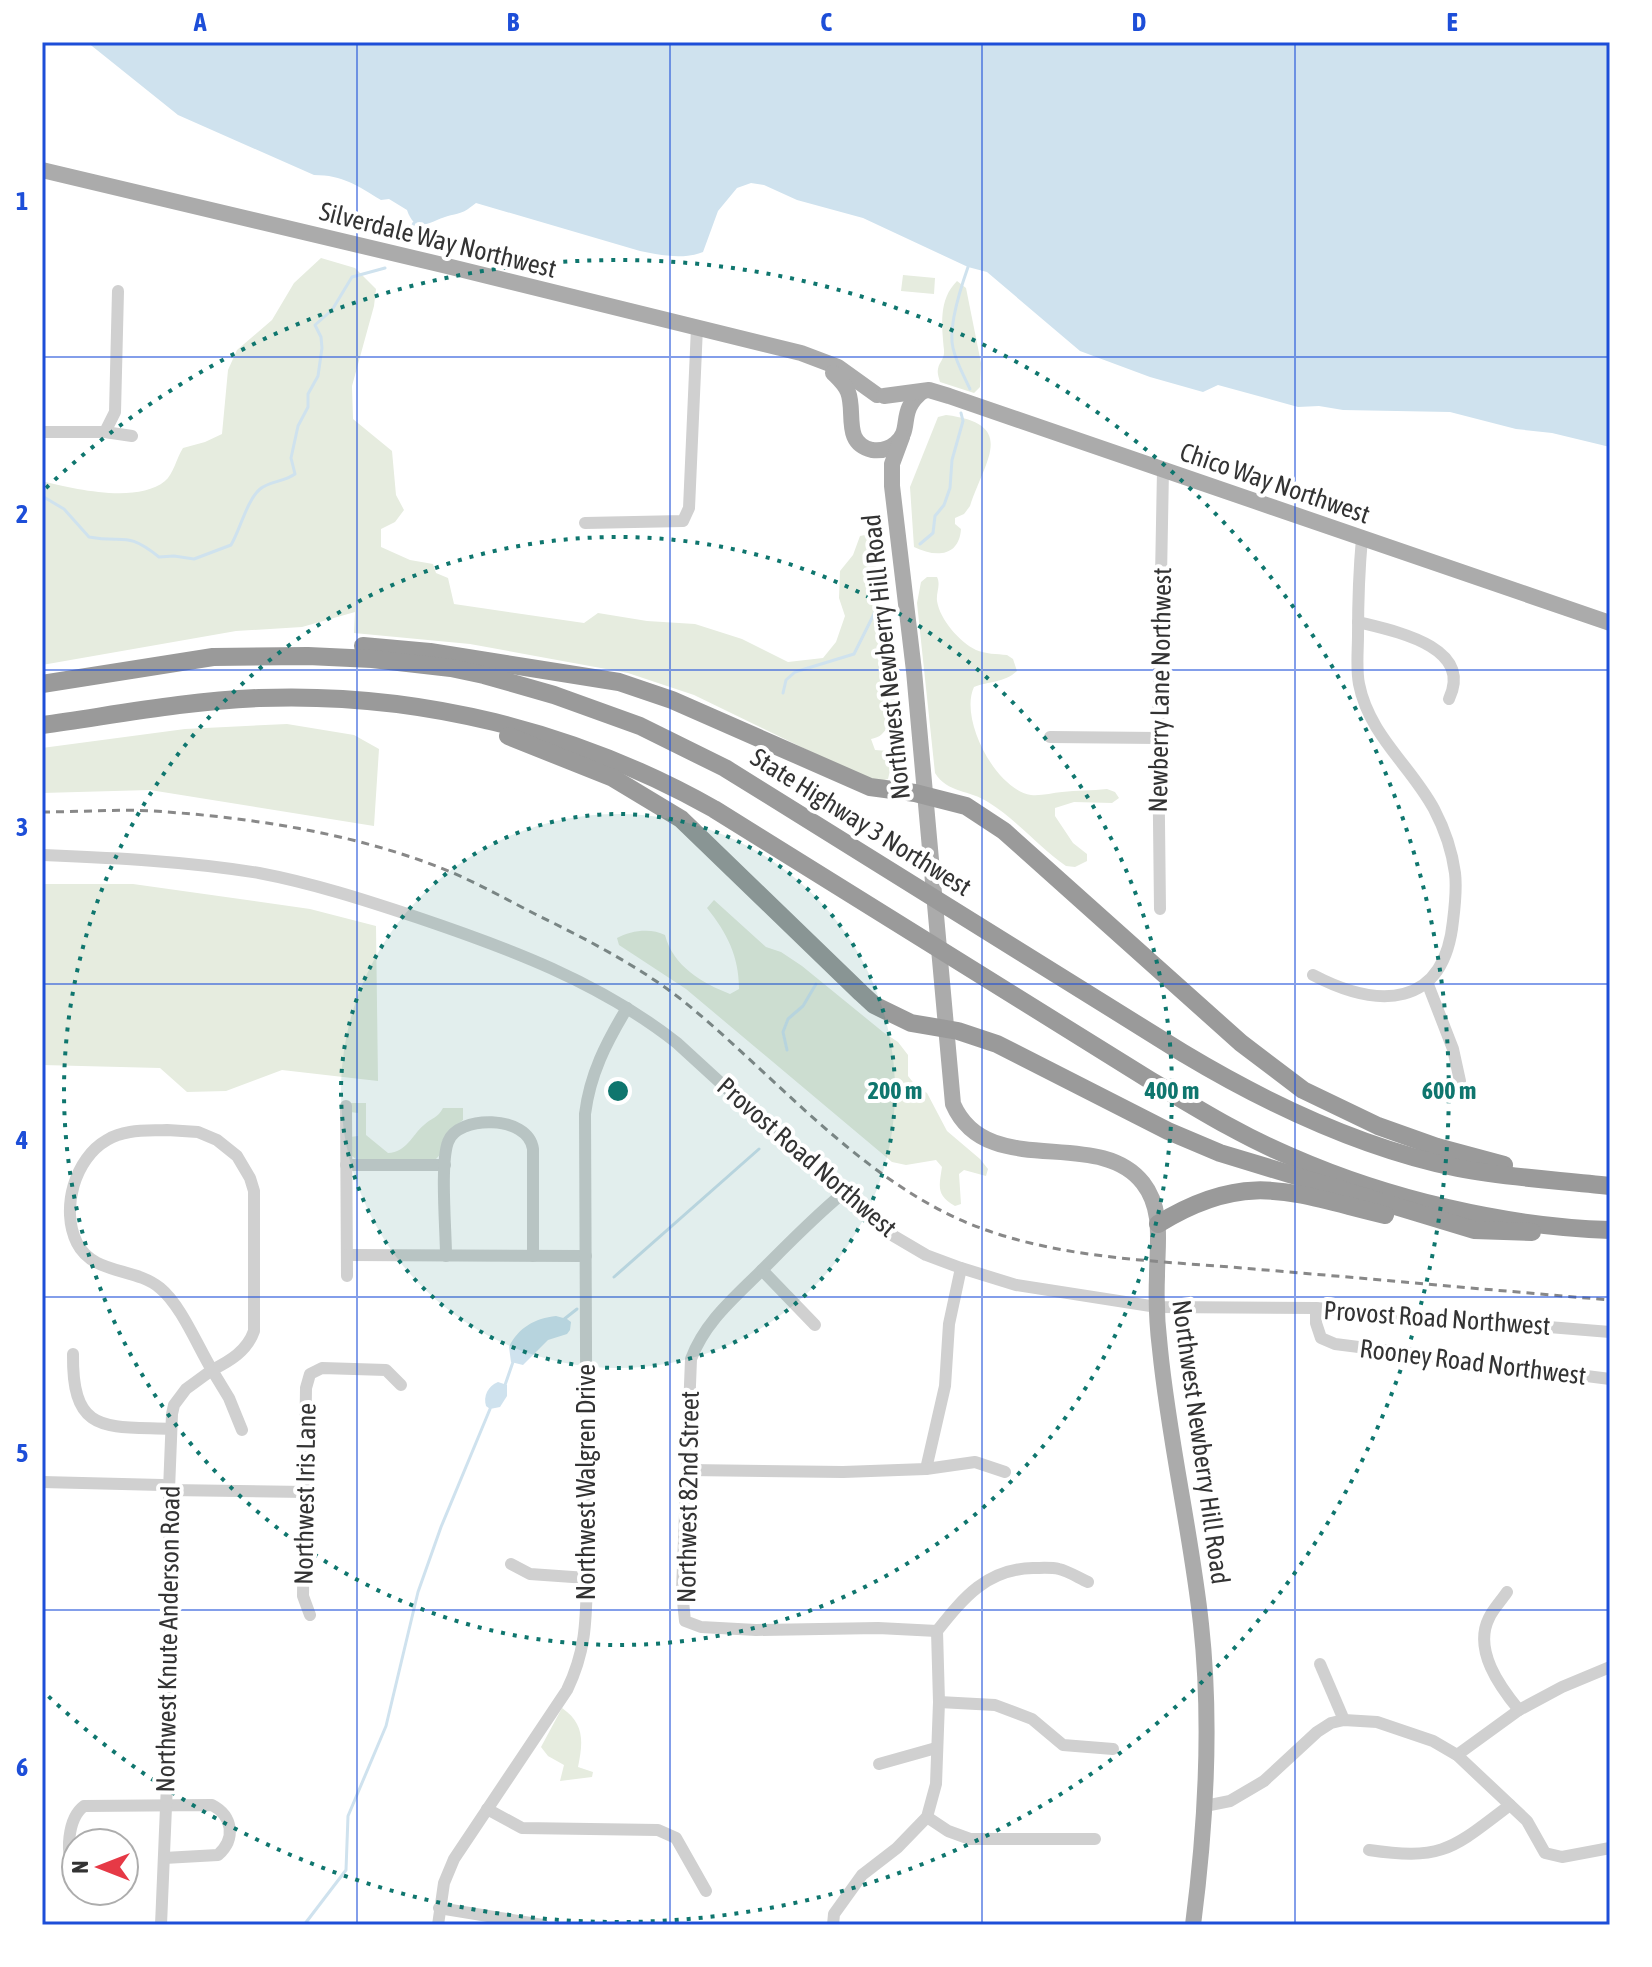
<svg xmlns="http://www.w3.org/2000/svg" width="1652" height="1967" font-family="'Asap Condensed',sans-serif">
<rect width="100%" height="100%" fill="#fff"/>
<!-- green -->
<g fill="#e6ecdf">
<path d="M 321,258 L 355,268 L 376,289 L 374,306 L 352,386 L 353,419 L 392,451 L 396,495 L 404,510 L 395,522 L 381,529 L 381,547 L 410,560 L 433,564 L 436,573 L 448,578 L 454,604 L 584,623 L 598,613 L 647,621 L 695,624 L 742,639 L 788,662 L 823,658 L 836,642 L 845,616 L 839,598 L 840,571 L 853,555 L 860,536 L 865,535 C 881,573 916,703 882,734 C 879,737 875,738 871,739 L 875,750 L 888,751 L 892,762 L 888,779 L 880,781 L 865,778 L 694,695 L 628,673 L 470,644 L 354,633 L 355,612 L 302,627 L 236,631 L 42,665 L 42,481 C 74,489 137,504 165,481 C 173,475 177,457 183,448 L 205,442 L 222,434 L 228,370 L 237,350 L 272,320 L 294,283 Z"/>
<polygon points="903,275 935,278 934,294 901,291"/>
<path d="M 957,281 L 966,288 L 981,363 L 980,387 L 974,393 L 940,382 C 939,378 937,373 938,369 C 939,362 945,359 944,350 C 942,326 938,300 957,281 Z"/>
<path d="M 946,415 C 1018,424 985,460 970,506 L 964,514 L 955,518 L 955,524 L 961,529 C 959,558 934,557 914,547 L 910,487 L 938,417 Z"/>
<path d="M 927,577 L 937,577 C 941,585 936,592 937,601 C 940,620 960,642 976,650 C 985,654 997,654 1007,655 L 1013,659 L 1017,671 C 1004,683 989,681 974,687 C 959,718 995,789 1031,795 C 1041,796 1052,793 1062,792 C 1077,790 1092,791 1107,789 L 1115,792 L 1119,798 L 1112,803 L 1074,802 L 1055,808 L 1055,816 L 1073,843 L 1087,854 L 1087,861 L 1075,867 L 1066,866 C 1039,847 1017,820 988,802 C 970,790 947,793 935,773 L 917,603 L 921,582 Z"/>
<polygon points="287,724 354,735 379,749 374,826 150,790 42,793 42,748 185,729"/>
<polygon points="42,884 133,884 310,909 376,926 378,1081 282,1070 226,1091 187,1092 160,1068 42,1065"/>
<path d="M 714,900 L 766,947 L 781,952 L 802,966 L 883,1032 L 898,1042 L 908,1055 L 908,1076 L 916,1086 L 927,1093 L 947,1131 L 980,1159 L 988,1169 L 986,1176 L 964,1170 L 959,1174 L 961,1204 L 955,1206 C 936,1195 939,1187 942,1167 L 936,1160 L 906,1165 L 892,1162 L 686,989 L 619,945 L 617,938 C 631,930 652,928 665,935 C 673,966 702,983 730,994 L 739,989 C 739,956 727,933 707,908 Z"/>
<path d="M 350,1103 L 366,1103 L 366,1135 L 388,1153 C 407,1152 411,1136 424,1125 C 431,1118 438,1118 443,1108 L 463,1108 L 463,1120 C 448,1130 448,1149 435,1160 L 357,1160 L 351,1155 L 350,1137 L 358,1136 L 358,1113 L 350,1112 Z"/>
<path d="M 562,1708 C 585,1724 583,1742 578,1767 L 593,1772 L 592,1777 L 560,1781 L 564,1765 L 548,1756 L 541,1747 Z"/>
</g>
<!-- water -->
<g fill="#cfe2ee">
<path d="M 87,42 L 1610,42 L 1610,447 L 1552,433 L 1516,429 L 1450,412 L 1343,410 L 1319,406 L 1298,407 L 1218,385 L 1203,392 L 1150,377 L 1080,351 L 987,272 L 968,267 L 863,218 L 797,200 L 764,185 L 751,183 L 737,188 L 718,211 L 703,252 C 683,260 660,255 640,251 L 476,203 C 463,213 464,212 448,216 C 430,221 416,236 407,210 L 389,199 L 381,200 C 358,186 343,175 314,175 L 178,115 Z"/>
<path d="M 556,1316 L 567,1319 L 571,1322 L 570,1330 L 567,1334 L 548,1340 L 523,1365 L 511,1362 L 509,1347 C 518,1328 535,1318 556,1316 Z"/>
<path d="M 498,1382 L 507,1385 L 507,1396 L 500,1407 L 490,1409 L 486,1406 C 483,1396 488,1386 498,1382 Z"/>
</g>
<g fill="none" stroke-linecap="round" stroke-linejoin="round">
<!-- stream -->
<g stroke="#cfe2ee" stroke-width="3">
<polyline points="409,233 414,223"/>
<path d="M 968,267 C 961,287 948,328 953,348 C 956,362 964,376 970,389"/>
<path d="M 42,496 L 64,509 L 89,537 C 125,544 125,530 159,557 L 174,556 L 194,559 L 231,545 C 240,530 247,500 260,489 C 270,481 284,482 295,474 L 291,458 L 298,426 L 308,407 L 308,394 L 318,376 L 322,348 L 321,337 L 315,325 L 332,310 L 352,277 L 385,268"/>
<polyline points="920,544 933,533 935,516 944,505 950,488 952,460 963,421 961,413"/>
<polyline points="783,693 786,680 795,672 854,654 876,610 877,591 881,580"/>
<polyline points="787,1050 783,1032 788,1019 803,1006 816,984"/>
<polyline points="614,1277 759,1149"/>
<polyline points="563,1320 577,1309"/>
<polyline points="505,1385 514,1359"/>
<polyline points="304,1925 346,1870 348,1816 386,1726 418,1592 441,1527 490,1409"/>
</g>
<!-- minor -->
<g stroke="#d0d0d0" stroke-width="12">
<polyline points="42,432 105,432 132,436"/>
<polyline points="105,432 115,412 118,291"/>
<polyline points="585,523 683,521 689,508 697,327"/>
<path d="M 1358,622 C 1394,631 1474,646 1449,699"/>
<polyline points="1050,737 1158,738"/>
<path d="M 42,855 C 114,858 187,861 259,873 C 312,883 365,900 416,917 C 508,948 600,982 677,1043 L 842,1194 L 892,1235 L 926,1255 L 961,1268 L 1016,1285 L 1157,1307 L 1316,1308 L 1610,1332"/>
<polyline points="1160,909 1158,736 1163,470"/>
<path d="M 1313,975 C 1378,1009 1444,1009 1453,921 C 1455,905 1457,889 1455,873 C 1452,851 1444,828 1434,809 C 1411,766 1369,735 1359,684 C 1356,669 1358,651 1358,635 C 1358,603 1359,571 1362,538"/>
<polyline points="1427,982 1453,1049 1460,1081"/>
<polyline points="346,1106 347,1276"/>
<path d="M 167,1130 L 198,1132 L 217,1140 L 237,1156 L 250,1178 L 254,1191 L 254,1331 C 247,1351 230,1361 212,1370 C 198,1347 181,1305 160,1288 C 135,1267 93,1275 77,1243 C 60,1209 75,1158 107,1140 C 124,1129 147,1131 167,1130 Z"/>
<polyline points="346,1165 445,1165"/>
<path d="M 842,1194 C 813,1218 787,1245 760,1272 C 733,1299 705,1322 691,1359 L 682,1591 L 685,1621 L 701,1627 L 756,1630 L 878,1628 L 937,1631"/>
<polyline points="347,1255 586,1256"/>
<path d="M 446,1256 C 446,1230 440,1164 448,1142 C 457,1115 528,1114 533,1149 L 533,1256"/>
<polyline points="762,1270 815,1325"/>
<polyline points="1316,1308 1316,1323 1321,1338 1335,1344 1610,1379"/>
<path d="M 73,1354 C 72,1435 105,1426 171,1429"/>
<polyline points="926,1469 945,1386 949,1324 961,1268"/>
<polyline points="688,1470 843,1472 926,1469 975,1462 1005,1472"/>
<polyline points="42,1482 162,1485 169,1490 306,1492"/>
<polyline points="511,1564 530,1574 587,1578"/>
<path d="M 1507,1592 C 1501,1601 1493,1609 1489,1618 C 1473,1650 1500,1687 1519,1710"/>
<polyline points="310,1615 303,1596 306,1388 310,1374 322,1368 386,1370 401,1385"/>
<path d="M 937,1631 C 964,1597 987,1569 1033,1568 C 1041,1568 1051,1567 1059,1569 C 1068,1571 1079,1578 1088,1582"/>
<polyline points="1320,1664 1344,1720"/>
<polyline points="939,1702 995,1705 1032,1719 1063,1745 1113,1749"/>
<polyline points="1457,1755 1519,1710 1562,1687 1610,1667"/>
<polyline points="879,1764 936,1748"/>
<polyline points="1205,1806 1230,1801 1264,1781 1317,1732 1331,1723 1344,1720 1377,1722 1433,1741 1457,1755 1527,1821 1545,1853 1562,1857 1610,1848"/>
<polyline points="487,1809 522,1828 658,1830 676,1838 706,1891"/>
<polyline points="927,1817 948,1831 970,1839 1095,1839"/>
<path d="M 1369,1850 C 1444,1861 1453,1848 1510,1805"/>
<path d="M 76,1871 C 64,1855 68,1818 84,1806 L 212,1805 C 233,1816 236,1839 218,1855 L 164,1858"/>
<polyline points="439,1908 543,1925"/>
<polyline points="161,1925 171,1689 169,1490 172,1414 174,1405 186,1389 212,1370 229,1398 242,1430"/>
<path d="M 438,1925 L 444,1883 L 454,1859 L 567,1690 C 586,1651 586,1621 587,1578 L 585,1114 C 590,1074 606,1043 627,1008"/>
<polyline points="833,1925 834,1914 862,1875 897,1848 927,1817 936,1784 939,1702 937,1631"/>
</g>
<!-- major -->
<g stroke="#ababab" stroke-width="16">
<polyline points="42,170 447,266 801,353 838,367 877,395"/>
<path d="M 833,373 C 839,379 845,384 848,392 C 856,412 842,443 872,450 C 880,451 889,449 895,444 C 914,429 896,412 923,391"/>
<polyline points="884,396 929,390 949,396 1610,623"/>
<path d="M 902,437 L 892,464 L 892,486 L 914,671 L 953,1104 C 987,1182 1098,1125 1143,1183 C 1164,1210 1157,1244 1157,1276 C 1156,1301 1157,1325 1160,1349 C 1169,1441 1191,1532 1201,1624 C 1212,1724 1206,1825 1193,1925"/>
</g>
<!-- highway -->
<g stroke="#9a9a9a" stroke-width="18">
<polyline points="363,646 430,652 619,682 672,700 870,787 915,793 966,806 1004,831 1241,1043 1303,1090 1378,1126 1437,1147 1504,1165"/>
<path d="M 42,684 L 213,657 L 308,656 L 372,659 L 451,668 L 484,675 L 554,695 L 640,726 L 725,768 L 1183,1053 C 1268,1104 1360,1148 1458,1168 C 1509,1178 1559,1180 1610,1186"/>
<path d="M 42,725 C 114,715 186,701 259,698 C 418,692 576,731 714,809 L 1148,1079 C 1195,1107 1241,1136 1292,1157 C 1388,1199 1505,1227 1610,1230"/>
<polyline points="508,736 613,778 681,819 861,993 874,1005 911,1023 958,1031 997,1044 1168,1131 1220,1153 1474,1230 1532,1232"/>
<path d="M 1158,1224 C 1247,1169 1292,1193 1385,1215"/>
</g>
<!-- rail -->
<path stroke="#888" stroke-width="3" stroke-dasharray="8 6" stroke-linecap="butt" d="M 42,812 C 79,812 116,809 153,811 C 247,817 347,832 436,866 C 470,879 502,897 535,914 C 586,939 637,965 682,1000 C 771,1072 849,1167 954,1217 C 1047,1260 1154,1260 1254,1269 C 1373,1279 1491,1290 1610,1300"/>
</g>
<!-- grid -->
<path fill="none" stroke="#1d4ed8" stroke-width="2" stroke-opacity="0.55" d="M 357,42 L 357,1925M 670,42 L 670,1925M 982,42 L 982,1925M 1295,42 L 1295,1925M 42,357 L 1610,357M 42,670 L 1610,670M 42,984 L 1610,984M 42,1297 L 1610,1297M 42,1610 L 1610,1610"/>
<!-- distance rings -->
<circle cx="618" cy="1091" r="277" fill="#0f766e" fill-opacity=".12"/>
<g fill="none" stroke="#0f766e" stroke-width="4" stroke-dasharray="4 8">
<circle cx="618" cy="1091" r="277"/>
<circle cx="618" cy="1091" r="554"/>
<path d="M46 488A831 831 0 1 1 46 1694"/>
</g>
<g text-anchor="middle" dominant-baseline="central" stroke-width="8" stroke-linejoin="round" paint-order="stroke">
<!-- street labels -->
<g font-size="26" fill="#333" stroke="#fff">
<text transform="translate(438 240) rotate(14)">Silverdale Way Northwest</text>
<text transform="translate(1275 483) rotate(19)">Chico Way Northwest</text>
<text transform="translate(886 657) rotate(-96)">Northwest Newberry Hill Road</text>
<text transform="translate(1160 690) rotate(-89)">Newberry Lane Northwest</text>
<text transform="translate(861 822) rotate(32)">State Highway 3 Northwest</text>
<text transform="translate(807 1157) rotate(41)">Provost Road Northwest</text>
<text transform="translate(1437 1318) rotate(4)">Provost Road Northwest</text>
<text transform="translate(1473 1362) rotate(7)">Rooney Road Northwest</text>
<text transform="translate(1201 1442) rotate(82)">Northwest Newberry Hill Road</text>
<text transform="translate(586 1482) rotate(-90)">Northwest Walgren Drive</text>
<text transform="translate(305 1494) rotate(-89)">Northwest Iris Lane</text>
<text transform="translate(688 1497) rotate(-89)">Northwest 82nd Street</text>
<text transform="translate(168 1639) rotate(-89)">Northwest Knute Anderson Road</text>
</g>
</g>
<circle cx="618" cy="1091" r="12" fill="#0f766e" stroke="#fff" stroke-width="4"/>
<g font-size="24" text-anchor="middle" font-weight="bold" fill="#0f766e" stroke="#fff" stroke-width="8" stroke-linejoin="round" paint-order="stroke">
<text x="895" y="1099">200 m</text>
<text x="1172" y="1099">400 m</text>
<text x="1449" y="1099">600 m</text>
</g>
<!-- border -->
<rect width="1652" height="1967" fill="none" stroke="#ffffff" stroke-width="88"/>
<!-- north arrow -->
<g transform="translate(100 1867) rotate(270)"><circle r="38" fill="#ffffff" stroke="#adadad" stroke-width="2"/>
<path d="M0-6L14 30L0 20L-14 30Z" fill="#e63946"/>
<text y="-12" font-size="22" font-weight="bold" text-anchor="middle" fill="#333333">N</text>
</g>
<rect x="44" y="44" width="1564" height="1879" fill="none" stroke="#1d4ed8" stroke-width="3"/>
<g font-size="26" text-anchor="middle" font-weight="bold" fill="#1d4ed8">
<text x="200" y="31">A</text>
<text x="513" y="31">B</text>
<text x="826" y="31">C</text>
<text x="1139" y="31">D</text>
<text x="1452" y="31">E</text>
<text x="22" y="210">1</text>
<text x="22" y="523">2</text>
<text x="22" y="836">3</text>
<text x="22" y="1149">4</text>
<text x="22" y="1462">5</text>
<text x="22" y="1776">6</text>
</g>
</svg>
